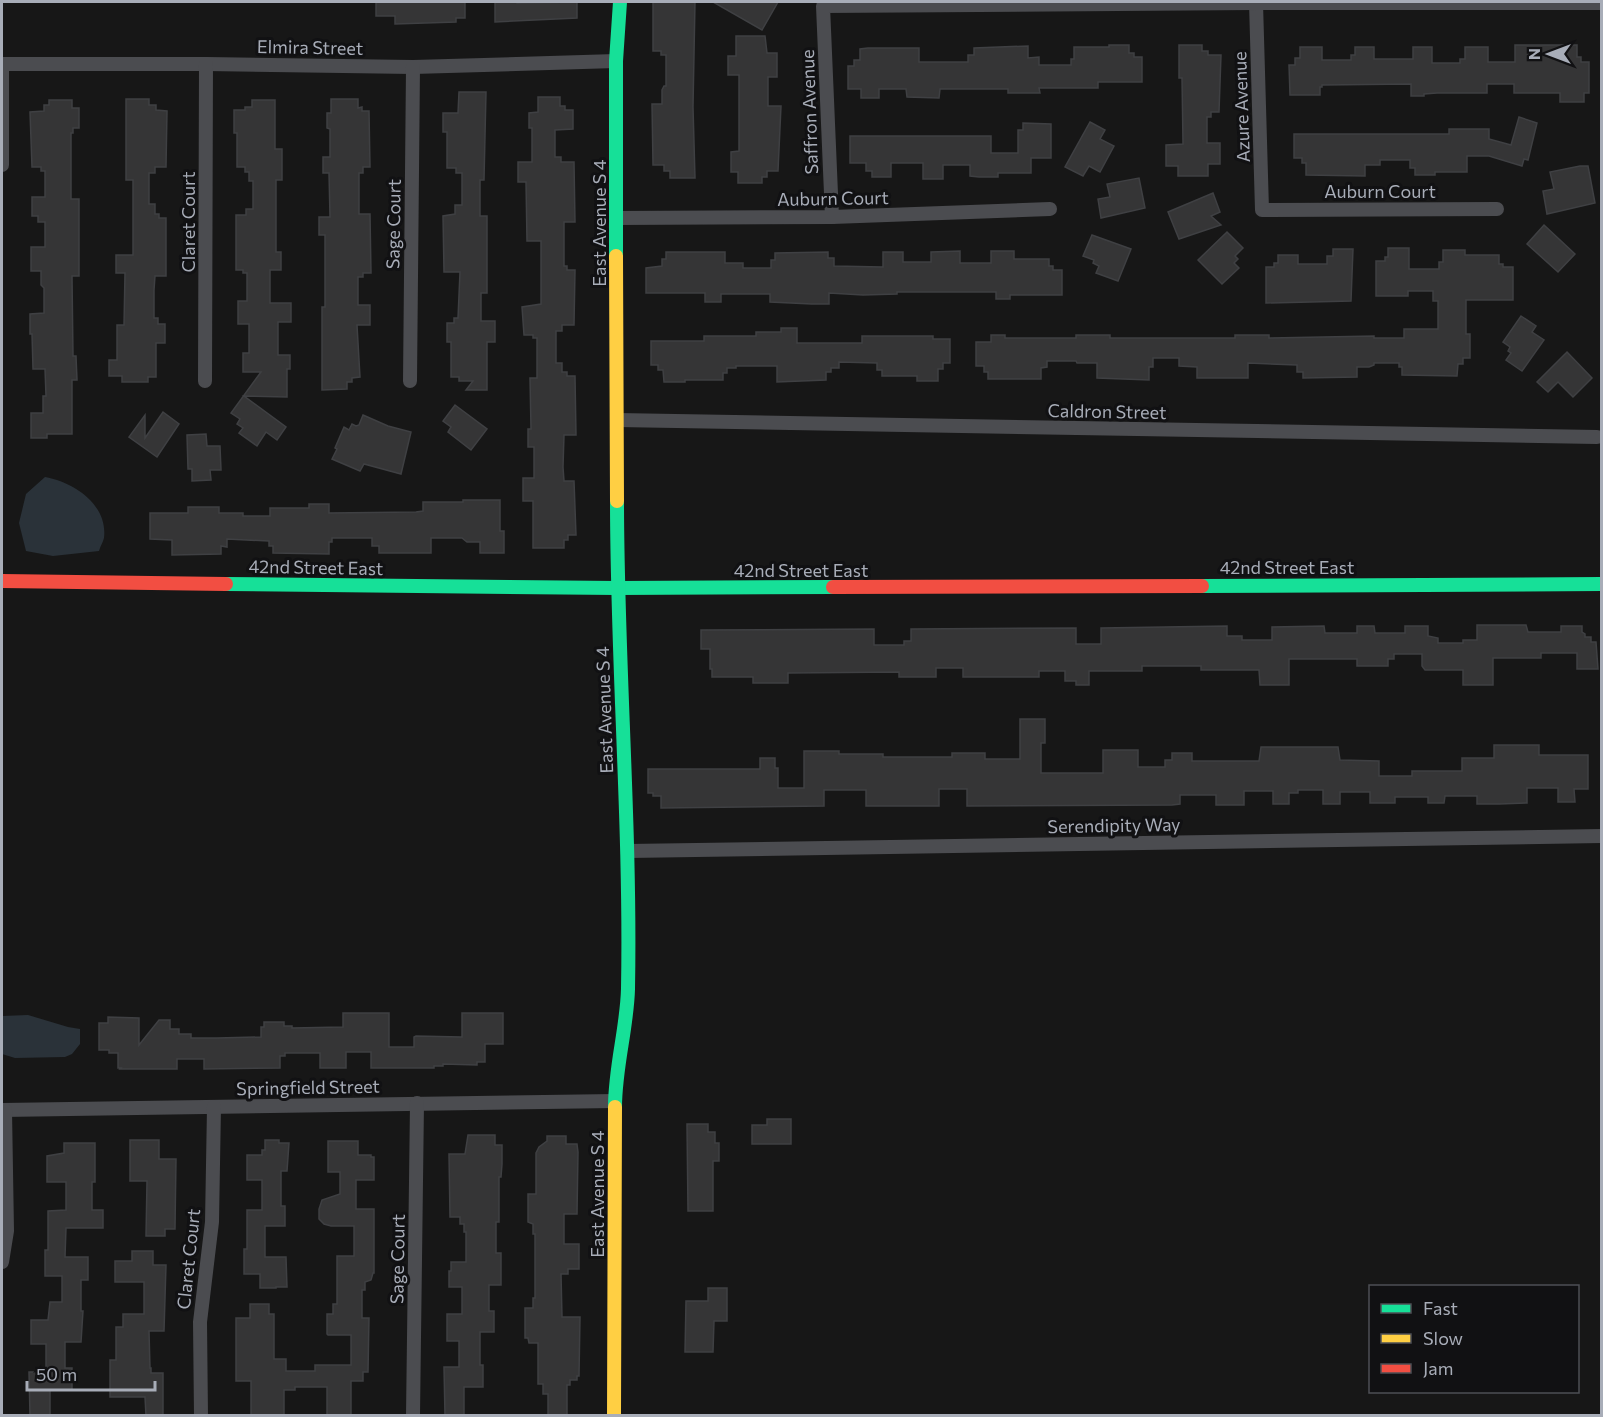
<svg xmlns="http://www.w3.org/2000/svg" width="1603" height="1417" font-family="Commissioner,sans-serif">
<rect width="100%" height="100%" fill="#171717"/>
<!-- water -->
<g fill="#2a3239">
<path d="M 45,477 C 73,482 108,504 104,538 C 103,542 100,547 99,551 L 53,556 L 26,551 L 19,523 L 26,494 Z"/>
<polygon points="28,1015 68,1027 80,1029 80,1044 72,1054 65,1057 15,1058 2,1054 2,1016"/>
</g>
<!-- building -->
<g fill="#353536" stroke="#3f4043" stroke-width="1.5">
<polygon points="376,2 465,2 465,18 456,18 456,22 395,24 395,16 376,16"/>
<polygon points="495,2 517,2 517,3 577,2 577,18 495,22"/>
<polygon points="653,2 695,2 693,107 695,178 670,178 670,171 664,171 664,165 653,165 652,104 662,104 662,90 664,86 666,86 666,55 661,55 661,51 653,51"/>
<polygon points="713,2 778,2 762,30"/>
<polygon points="736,36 765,36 767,53 777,53 777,77 768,77 768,106 781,106 778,171 767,171 767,177 762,177 762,183 738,183 738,172 731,172 731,152 739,151 739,75 728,75 728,56 736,56"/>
<polygon points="1109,45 1129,45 1129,53 1134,53 1134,57 1142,57 1142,82 1098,82 1098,88 1039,88 1040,93 1008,93 1008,89 940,89 939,98 907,97 906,89 879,89 879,98 861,98 861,89 848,89 848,66 854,66 854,60 860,60 860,49 868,48 919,48 919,62 968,62 968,55 974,55 974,48 1028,46 1028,58 1039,57 1039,65 1071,65 1071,59 1074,59 1074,47 1109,47"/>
<polygon points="1179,45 1202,45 1202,51 1208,51 1208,55 1221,55 1219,112 1211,112 1211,117 1207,117 1207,143 1220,143 1220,164 1208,164 1208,176 1178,176 1178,166 1166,166 1166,145 1183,144 1182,78 1179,78"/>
<polygon points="1515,45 1577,45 1577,57 1581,57 1581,62 1589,62 1589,93 1584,93 1584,102 1560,102 1560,93 1514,93 1514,84 1487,84 1487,93 1437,93 1424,94 1424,96 1411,96 1411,84 1322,85 1322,87 1320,87 1320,95 1290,95 1289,65 1295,65 1295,58 1300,58 1300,47 1322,47 1322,60 1351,60 1351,55 1355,55 1355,47 1374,47 1374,59 1413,59 1413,47 1432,47 1432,63 1460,63 1460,59 1465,59 1465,47 1488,47 1488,62 1515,62"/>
<polygon points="459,92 486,92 484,180 480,180 480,216 487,216 487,293 481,293 481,321 495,321 495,342 487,342 487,390 466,390 473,381 459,381 459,377 451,377 451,342 447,342 447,323 454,323 454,318 458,318 460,272 444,272 443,216 455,214 455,205 462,205 462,173 456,173 456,168 447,168 447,132 443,132 443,113 458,113"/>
<polygon points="538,97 560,97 560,106 565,106 565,110 573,110 573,129 555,130 555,157 561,157 561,162 574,162 575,222 564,222 564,266 567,266 567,270 575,270 574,325 562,325 562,331 556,331 556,363 562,363 562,372 567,372 567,376 575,376 576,435 564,435 563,467 564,481 574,481 576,535 568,535 568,540 564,540 564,548 533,548 533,501 523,501 523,478 534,478 534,447 528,447 528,429 531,429 530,378 537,378 537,338 533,338 533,335 524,335 522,307 541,304 541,241 527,241 526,182 518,182 518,162 532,162 532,128 529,128 529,113 538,112"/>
<polygon points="126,99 149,99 149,105 156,105 156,110 167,111 166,167 155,167 155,173 149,173 149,204 155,204 155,214 159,214 159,218 166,218 166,276 155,276 154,290 154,318 158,318 158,324 165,324 165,343 156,343 156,377 148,377 148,382 122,382 122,376 109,376 109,360 117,360 117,325 124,325 125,273 116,273 116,255 133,255 133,180 126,180"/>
<polygon points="331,99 358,99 358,108 362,107 362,111 369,111 370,167 363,167 363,173 359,173 359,214 370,214 371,273 363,273 363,277 358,277 358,305 370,305 370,325 357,325 360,377 352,378 352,382 347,382 347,389 322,390 322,307 325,307 325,235 319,235 319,217 330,217 329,173 323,173 323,157 330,157 330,129 327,128 327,113 331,113"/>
<polygon points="49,100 72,100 72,108 79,108 79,128 73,128 73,133 71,133 71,199 79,199 79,276 72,276 73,356 76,356 77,380 72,380 72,434 47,434 47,438 31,438 31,413 43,413 43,396 46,396 45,369 33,369 32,334 30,334 30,314 44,313 44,288 41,285 41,271 31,271 31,247 45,247 45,222 38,222 38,216 32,216 32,197 45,197 45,171 41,171 41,167 32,167 30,112 44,111 44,105 49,105"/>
<polygon points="252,100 275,100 275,149 282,149 282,180 276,180 276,252 281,252 281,270 270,270 270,303 291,303 291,322 278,322 278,355 290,355 290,369 287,369 287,397 244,396 286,427 277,440 266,432 257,446 239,433 243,428 237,424 240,419 231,413 261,372 243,372 243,353 249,353 249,324 238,324 238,301 247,301 247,273 243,273 243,270 236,270 236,215 246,215 246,209 253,209 253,181 249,181 249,172 245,172 245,167 237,167 237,133 234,133 234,110 245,110 245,107 252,107"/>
<polygon points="1519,117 1537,123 1528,160 1524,159 1522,166 1489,156 1467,156 1467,172 1435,172 1435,175 1415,175 1415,168 1410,168 1410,160 1380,160 1380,165 1365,165 1365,176 1306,175 1306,163 1302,163 1302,158 1294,158 1294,134 1449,134 1449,129 1489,129 1489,139 1511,145"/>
<polygon points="1090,122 1105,130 1100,139 1114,146 1100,172 1089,166 1083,176 1065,167"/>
<polygon points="1023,123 1051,124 1051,158 1031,158 1031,173 998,173 998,177 979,177 970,176 970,165 943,165 943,179 923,179 923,163 891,163 891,177 872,177 872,171 866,171 866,163 850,163 850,136 991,136 991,153 1018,153 1018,130 1023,130"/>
<polygon points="1580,166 1588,166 1595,203 1547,214 1543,191 1554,189 1550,172"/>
<polygon points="1139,178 1145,208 1101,218 1098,199 1110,197 1107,184"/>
<polygon points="1213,193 1220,212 1211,216 1221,225 1179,239 1168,212"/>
<polygon points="1544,225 1575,254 1558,272 1527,244"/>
<polygon points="1227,232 1243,248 1235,256 1238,259 1234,263 1239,268 1222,284 1198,260"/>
<polygon points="1092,235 1131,249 1118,281 1096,273 1099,266 1093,263 1094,260 1083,256"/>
<polygon points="1388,248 1409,248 1409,269 1439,269 1439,262 1443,262 1443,250 1465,250 1465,255 1499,255 1499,264 1503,264 1503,267 1513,267 1513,300 1466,300 1466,334 1470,334 1470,358 1463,358 1463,364 1458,364 1457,376 1402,375 1402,367 1399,367 1399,363 1374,363 1374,365 1369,367 1357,367 1357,377 1303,378 1303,372 1297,372 1297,365 1248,363 1248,378 1197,378 1197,367 1179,366 1179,358 1153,358 1153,367 1149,367 1149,380 1097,378 1097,363 1077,363 1076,361 1047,361 1047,367 1041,368 1041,379 988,379 988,372 984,372 984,366 976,366 976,342 991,342 991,335 1005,335 1005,338 1076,338 1076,335 1110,335 1110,338 1235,338 1235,335 1269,335 1269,338 1374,336 1374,338 1404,338 1404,329 1438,329 1438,301 1433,301 1433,291 1408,291 1408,296 1376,296 1376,261 1385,261 1385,257 1388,257"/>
<polygon points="1333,249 1353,249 1351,301 1266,303 1266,267 1274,267 1274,263 1278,263 1278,255 1298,255 1298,264 1327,264 1327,256 1333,256"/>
<polygon points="960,251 960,263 991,263 991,251 1014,251 1014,259 1049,259 1049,266 1053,266 1053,270 1062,270 1062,295 1010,295 1010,299 996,299 996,292 897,292 897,294 863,295 829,293 829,304 812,304 770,302 770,294 721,294 721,302 705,302 705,293 646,293 646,268 662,266 662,259 666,259 666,252 725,252 725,263 743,263 743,268 771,268 771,260 775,260 775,253 828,252 828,258 834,258 834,266 883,267 883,252 903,252 903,262 931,262 931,252"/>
<polygon points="1521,316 1536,326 1532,332 1544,340 1522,371 1506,360 1511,353 1508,351 1510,347 1503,342"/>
<polygon points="781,328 797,328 797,343 862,343 862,336 933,336 933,339 950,339 950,363 943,363 943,369 938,369 938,381 917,381 917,376 882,376 882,370 877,370 877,363 839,362 839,368 831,368 831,372 826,372 826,380 777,382 777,366 736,366 736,368 727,368 727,373 723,373 723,380 685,380 685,382 664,382 663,370 658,370 658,365 651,365 651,341 704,341 704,336 756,336 756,332 781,332"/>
<polygon points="1567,352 1592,378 1573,397 1558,382 1548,392 1537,382"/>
<polygon points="455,405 487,429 471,450 448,432 451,427 443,421"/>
<polygon points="163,412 179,424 157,457 129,437 145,415 145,438"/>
<polygon points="363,415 388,426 411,432 401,474 364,464 360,471 332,459 337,449 335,448 344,427 349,430 352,424 356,426 359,425"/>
<polygon points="206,434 207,446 220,446 221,470 210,470 211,480 192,481 192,469 188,469 187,435"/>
<polygon points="463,500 500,500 500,531 504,531 504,553 480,553 480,542 467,542 462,538 431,538 431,553 379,553 379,546 372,546 372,538 332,538 332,542 329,542 329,554 273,553 273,546 269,546 269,541 227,539 227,547 221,546 221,554 172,555 172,540 150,539 150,513 188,513 188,507 219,507 219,513 243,513 243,516 270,516 270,508 309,508 309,504 329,504 329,513 416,512 423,511 423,502 463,502"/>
<polygon points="1477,625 1526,625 1528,632 1561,632 1561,626 1582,626 1582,632 1585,634 1585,637 1591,637 1591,642 1596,642 1598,669 1577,669 1577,653 1541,653 1541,658 1493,658 1493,685 1463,685 1463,670 1425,670 1422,666 1422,654 1394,654 1394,659 1388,659 1388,666 1357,666 1357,659 1289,659 1289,685 1260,685 1259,670 1201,670 1201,666 1142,666 1142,671 1089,671 1089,685 1076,685 1076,681 1065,681 1065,671 1039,671 1039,677 963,677 963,668 936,668 936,677 899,677 899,672 788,673 788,683 753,683 753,677 712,677 712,669 710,669 710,649 701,649 701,630 874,629 874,645 904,645 904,641 911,641 911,629 1076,628 1076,644 1101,644 1101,628 1227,626 1227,636 1242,636 1242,640 1272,640 1272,627 1324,626 1325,633 1357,633 1357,626 1374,626 1375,633 1405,633 1405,626 1428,626 1428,636 1438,638 1438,643 1463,643 1463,640 1477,640"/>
<polygon points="1020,719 1045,719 1045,743 1041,743 1041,773 1103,773 1103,750 1138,750 1138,767 1165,767 1165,760 1172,760 1172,753 1192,753 1192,761 1259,761 1261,747 1338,747 1340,760 1379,761 1379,776 1412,776 1412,771 1462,771 1462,758 1494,758 1494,745 1539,745 1539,755 1588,755 1588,789 1574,789 1575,802 1558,802 1558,788 1527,788 1527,803 1499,804 1477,804 1477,796 1445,796 1444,803 1428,803 1428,797 1395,797 1395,803 1370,803 1370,792 1340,792 1340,804 1323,804 1323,790 1298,790 1298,793 1289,793 1289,804 1273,804 1273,791 1244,791 1244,805 1216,805 1216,795 1180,795 1180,804 1172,805 967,806 967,789 939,789 939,806 866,806 866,790 824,790 824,806 661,808 661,796 653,796 653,793 648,793 648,769 760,769 760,758 775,758 775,768 778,768 778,788 804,788 804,751 839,751 839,754 883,754 883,757 952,757 952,753 985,753 985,759 1020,759"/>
<polygon points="343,1013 389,1013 389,1047 414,1047 414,1037 416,1036 462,1037 462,1013 503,1013 503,1044 485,1044 485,1062 477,1062 477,1065 443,1064 443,1066 434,1066 434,1068 371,1068 371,1052 346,1052 346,1068 320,1068 320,1053 285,1053 285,1056 280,1056 280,1068 204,1069 204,1059 177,1059 177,1069 120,1069 121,1068 118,1068 118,1053 109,1053 109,1050 99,1050 99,1023 108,1023 108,1017 139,1018 139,1045 159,1020 170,1020 170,1029 179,1029 179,1034 191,1034 191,1038 217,1038 261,1037 261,1027 264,1027 264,1022 284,1022 284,1026 292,1026 292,1028 343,1027"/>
<polygon points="767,1119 791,1119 791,1144 752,1144 752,1125 767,1125"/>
<polygon points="687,1124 708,1124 708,1132 715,1132 715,1143 719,1143 719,1161 713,1161 713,1211 688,1211"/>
<polygon points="468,1135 495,1135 495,1145 502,1145 502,1164 501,1177 499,1177 499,1222 496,1222 496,1253 501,1253 501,1285 489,1285 489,1311 494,1311 494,1332 480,1332 480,1365 483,1365 483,1387 464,1387 464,1416 445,1416 444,1367 459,1367 459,1341 447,1341 447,1314 462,1314 462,1287 449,1287 449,1271 451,1271 451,1262 466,1262 466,1232 464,1232 464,1224 460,1224 460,1217 450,1217 449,1154 465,1154"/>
<polygon points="547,1136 566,1136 566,1144 577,1144 578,1152 577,1214 564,1214 564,1244 579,1244 579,1269 568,1269 568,1274 561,1274 562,1317 580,1317 579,1376 577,1376 577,1380 570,1380 570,1385 567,1385 567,1416 548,1416 548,1394 543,1394 543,1384 538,1384 538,1343 529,1343 528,1338 525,1338 525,1308 533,1308 533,1298 535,1298 535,1234 533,1234 533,1224 528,1222 528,1194 536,1194 536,1153 539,1147 547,1141"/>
<polygon points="130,1140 159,1140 159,1159 176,1159 175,1229 165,1229 165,1236 146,1236 147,1181 130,1181"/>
<polygon points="265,1140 279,1140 279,1143 289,1143 287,1171 281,1171 281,1206 285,1206 285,1226 265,1226 265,1257 286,1257 287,1287 276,1287 276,1288 260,1288 260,1274 244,1274 244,1249 247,1249 247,1210 262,1210 262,1180 247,1180 247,1155 262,1155 262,1150 265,1150"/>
<polygon points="328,1141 358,1141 358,1155 371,1155 371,1157 374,1157 374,1180 356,1180 356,1209 374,1209 374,1273 373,1273 371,1280 365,1282 365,1290 362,1290 362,1318 369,1318 368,1372 363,1372 363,1381 351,1381 351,1416 327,1416 327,1387 295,1387 295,1390 284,1390 284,1416 251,1416 251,1381 236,1381 236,1318 250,1318 250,1304 269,1304 269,1314 274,1314 274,1359 286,1359 286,1371 315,1371 315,1365 351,1365 351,1335 328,1335 327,1334 327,1314 333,1314 333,1304 337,1304 337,1256 354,1256 354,1226 331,1226 324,1224 319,1219 319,1209 322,1200 340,1194 340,1172 328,1172"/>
<polygon points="64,1143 95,1143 95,1182 92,1182 92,1210 103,1210 103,1228 66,1228 65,1257 88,1257 88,1280 81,1280 81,1311 83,1311 81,1342 65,1342 65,1368 72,1368 72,1390 50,1390 50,1416 30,1416 29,1372 46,1372 46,1344 31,1344 31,1320 48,1320 50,1302 62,1302 62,1276 45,1276 45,1250 48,1250 48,1211 66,1210 66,1182 47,1182 47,1156 64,1153"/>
<polygon points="132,1251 153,1251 153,1265 166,1265 164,1331 149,1331 150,1368 151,1368 151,1373 163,1373 163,1416 146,1416 145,1397 110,1397 110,1360 116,1360 116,1327 123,1327 123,1314 144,1314 144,1282 115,1282 115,1261 132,1261"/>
<polygon points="708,1288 727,1288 727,1321 714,1321 713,1352 685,1352 686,1301 708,1301"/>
</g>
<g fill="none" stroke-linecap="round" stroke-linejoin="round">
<!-- street -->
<g stroke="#4b4c50" stroke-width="14">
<polyline points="1256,3 1262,210 1497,209"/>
<polyline points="2,165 2,64 206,64 413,67 616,61"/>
<polyline points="832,217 823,6 1256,3 1602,3"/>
<polyline points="617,218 832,217 1050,209"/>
<polyline points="205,381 206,64"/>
<polyline points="410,381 413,67"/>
<polyline points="617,420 1597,437"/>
<polyline points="628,851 1602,836"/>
<polyline points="2,1110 615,1101"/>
<polyline points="2,1262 7,1231 5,1110"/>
<polyline points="201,1416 200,1322 212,1222 214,1107"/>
<polyline points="413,1416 417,1103"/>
</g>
<!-- fast -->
<g stroke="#16e098" stroke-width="14">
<polyline points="616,256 616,61 620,2"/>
<polyline points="226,584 617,588 833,587"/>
<polyline points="1202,586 1602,584"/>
<path d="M 615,1107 C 615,1067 627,1028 628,989 C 631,826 617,664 617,501"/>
</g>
<!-- slow -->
<g stroke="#ffcf43" stroke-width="14">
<polyline points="616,256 617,501"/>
<polyline points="614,1416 615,1107"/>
</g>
<!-- jam -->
<g stroke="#f24e42" stroke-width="14">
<polyline points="2,581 226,584"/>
<polyline points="833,587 1202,586"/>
</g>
</g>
<g text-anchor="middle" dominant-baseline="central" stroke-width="6" stroke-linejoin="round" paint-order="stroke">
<!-- street labels -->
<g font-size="18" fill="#a8adb8" stroke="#111113">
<text transform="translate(310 47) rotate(1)">Elmira Street</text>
<text transform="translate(1241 107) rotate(-92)">Azure Avenue</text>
<text transform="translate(809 112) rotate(-92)">Saffron Avenue</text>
<text x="1380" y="191">Auburn Court</text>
<text transform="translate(833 198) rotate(-1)">Auburn Court</text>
<text transform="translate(188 222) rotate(-90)">Claret Court</text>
<text transform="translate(599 223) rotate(-90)">East Avenue S 4</text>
<text transform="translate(393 224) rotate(-89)">Sage Court</text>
<text transform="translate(1107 411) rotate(1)">Caldron Street</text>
<text transform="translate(316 567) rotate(1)">42nd Street East</text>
<text x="1287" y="567">42nd Street East</text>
<text x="801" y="570">42nd Street East</text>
<text transform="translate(604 710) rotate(-92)">East Avenue S 4</text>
<text transform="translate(1114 825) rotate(-1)">Serendipity Way</text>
<text transform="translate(308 1087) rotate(-1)">Springfield Street</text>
<text transform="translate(597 1194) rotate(-90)">East Avenue S 4</text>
<text transform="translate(188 1259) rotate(-84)">Claret Court</text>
<text transform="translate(397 1259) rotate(-89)">Sage Court</text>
</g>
</g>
<!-- border -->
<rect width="1603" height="1417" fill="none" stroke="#a8adb8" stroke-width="6"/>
<!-- legend -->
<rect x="1369" y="1285" width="210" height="108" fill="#111113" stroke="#4d4f55" stroke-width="1.5"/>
<rect x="1381" y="1304" width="30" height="9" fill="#16e098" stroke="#4d4f55" stroke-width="1.5"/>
<text x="1423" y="1315" font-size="18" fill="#a8adb8">Fast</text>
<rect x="1381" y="1334" width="30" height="9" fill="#ffcf43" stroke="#4d4f55" stroke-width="1.5"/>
<text x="1423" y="1345" font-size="18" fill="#a8adb8">Slow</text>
<rect x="1381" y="1364" width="30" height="9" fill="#f24e42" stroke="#4d4f55" stroke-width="1.5"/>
<text x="1423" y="1375" font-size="18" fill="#a8adb8">Jam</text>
<!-- north arrow -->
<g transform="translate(1549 54) rotate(270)" stroke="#111113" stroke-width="4.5" paint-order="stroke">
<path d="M0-4.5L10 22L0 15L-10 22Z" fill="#a8adb8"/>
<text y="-9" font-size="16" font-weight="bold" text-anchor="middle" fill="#a8adb8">N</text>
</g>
<!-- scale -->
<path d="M27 1381v9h128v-9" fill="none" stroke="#a8adb8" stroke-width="3"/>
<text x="36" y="1381" font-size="18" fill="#a8adb8" stroke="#111113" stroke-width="4.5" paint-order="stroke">50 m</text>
</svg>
